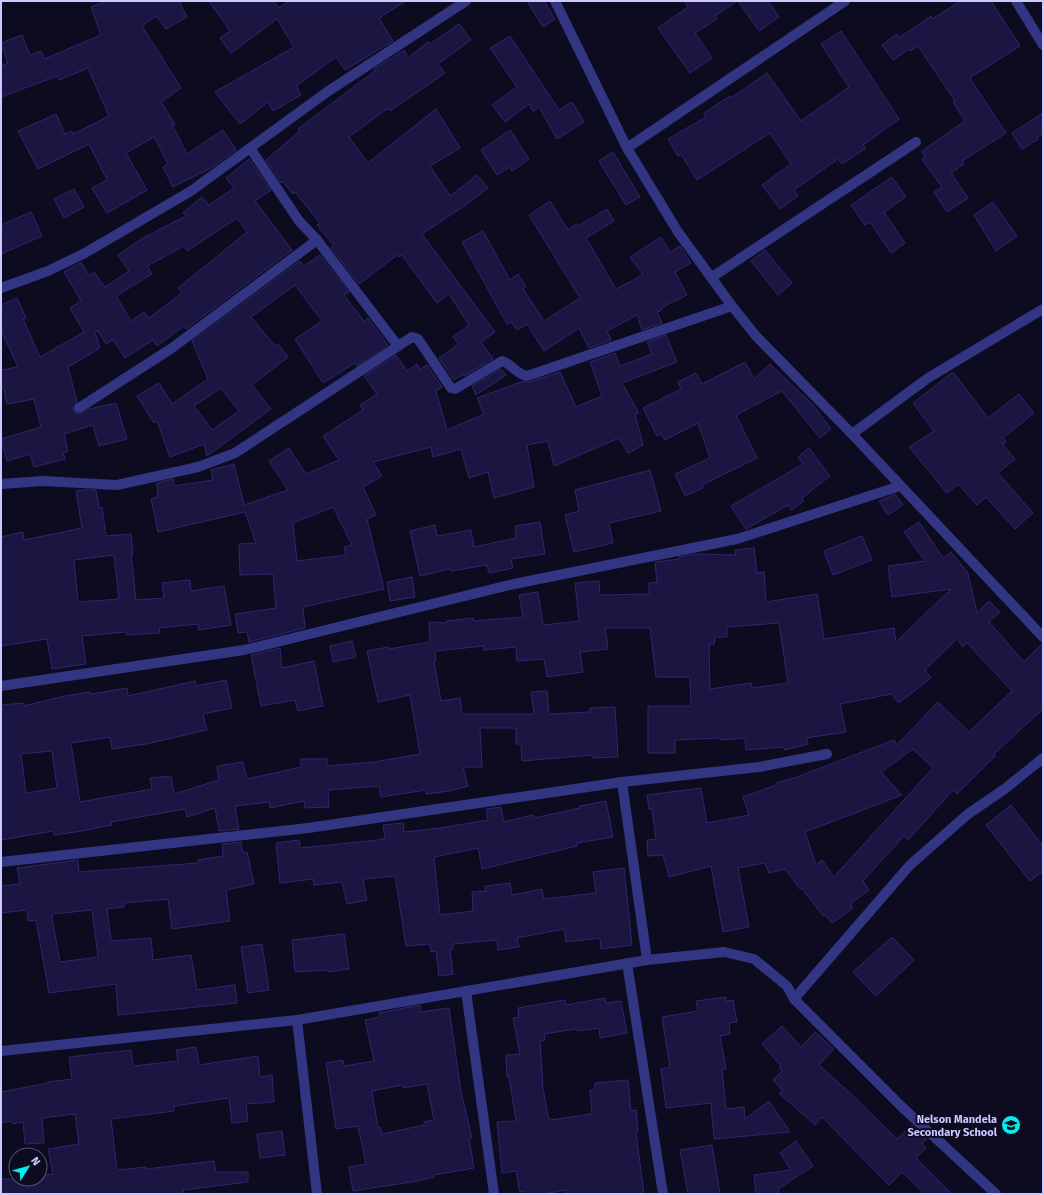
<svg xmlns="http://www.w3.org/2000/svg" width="1044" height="1195" font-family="'Fira Sans',sans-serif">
<rect width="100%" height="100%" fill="#0d0b1f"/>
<!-- building -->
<g fill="#1b1541" stroke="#2f266f" fill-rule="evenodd">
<polygon points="107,1 179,1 187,17 166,29 156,16 142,26 181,88 161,102 175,124 172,125 187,154 223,130 236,150 213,167 173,187 163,167 168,164 154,137 126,153 147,190 107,213 92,188 107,180 89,144 38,169 18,131 56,114 65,134 72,131 73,134 109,116 88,68 59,80 57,76 1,97 1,66 8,63 1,43 22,35 30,55 41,51 44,59 101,35 91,7"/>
<polygon points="209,1 273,1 279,8 289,1 406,1 379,18 393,41 345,70 336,57 296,86 301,95 273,111 268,102 240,124 215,92 294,47 277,19 231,53 220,38 230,31"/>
<polygon points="527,1 544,1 555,19 543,27"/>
<polygon points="684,1 737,1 715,16 717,19 695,33 712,58 690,73 658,28 688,7"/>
<polygon points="738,1 768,1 779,17 759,31"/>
<polygon points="961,1 991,1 1020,46 971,77 971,80 1006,133 962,161 964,164 951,173 968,198 947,212 934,192 942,187 922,159 925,157 922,151 965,121 953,102 955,101 918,46 910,51 909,49 893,60 882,45 897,34 899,38 931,16 932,19"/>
<polygon points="459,24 471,40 438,64 445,73 390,111 388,108 349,137 368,163 436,109 460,148 430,166 450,196 477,175 488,188 467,204 422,234 495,332 481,342 493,359 464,376 463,374 454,380 439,358 459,344 453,337 469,325 449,294 437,303 402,255 399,257 397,255 359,284 331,248 334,246 317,225 320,223 295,192 293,194 283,182 281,183 266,160 300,131 298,129 375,71 374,69 404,50 408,58 428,42 430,44"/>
<polygon points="841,31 899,119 863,145 866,148 842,164 838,159 794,190 798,196 780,209 762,185 791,164 770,133 697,180 681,154 678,156 668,139 706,117 704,113 730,96 731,98 767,73 801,121 849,87 821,44"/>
<polygon points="510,36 559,110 572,102 584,122 557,139 539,107 533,111 529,104 505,122 492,105 517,87 490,48"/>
<polygon points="1043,113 1043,134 1037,137 1038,139 1022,149 1012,133"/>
<polygon points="510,130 529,159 512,171 510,167 497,175 481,150"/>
<polygon points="613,152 640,197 626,205 599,161"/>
<path d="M 249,159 L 271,190 L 255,201 L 292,250 L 186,329 L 185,325 L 157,346 L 153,340 L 125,358 L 113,340 L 106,344 L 98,331 L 95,332 L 100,348 L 68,367 L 77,402 L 73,409 L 76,414 L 80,414 L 89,409 L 116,403 L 127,439 L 99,446 L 93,425 L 64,434 L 68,451 L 63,453 L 65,459 L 34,467 L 30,454 L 7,461 L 1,439 L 41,427 L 34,399 L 7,404 L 4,389 L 1,389 L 1,370 L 18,367 L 1,330 L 1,305 L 17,298 L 26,318 L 23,319 L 40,357 L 84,332 L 70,308 L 81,301 L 64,272 L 81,262 L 89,276 L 94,272 L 105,287 L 129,271 L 118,255 L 143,238 L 186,216 L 183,213 L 202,197 L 209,205 L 234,188 L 226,178 ZM 237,218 L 247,232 L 178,288 L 182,293 L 149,318 L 144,312 L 131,321 L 116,296 L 152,274 L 147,266 L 184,246 L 187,251 Z"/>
<polygon points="892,177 906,197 884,212 905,243 891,253 870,222 865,225 851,205"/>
<polygon points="74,189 84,207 64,218 54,199"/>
<polygon points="550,201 568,230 576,224 578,226 607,209 614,221 586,238 616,289 643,275 630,257 661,237 670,252 680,246 691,263 675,272 687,295 661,308 662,310 657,312 662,323 642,330 637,315 607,331 611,340 589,348 579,328 544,351 527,324 517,330 511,322 507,324 462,242 483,231 510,280 518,274 526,287 523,289 544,321 580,298 529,215"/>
<polygon points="993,202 1017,236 996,251 974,215"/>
<polygon points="31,212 42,236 1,254 1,225"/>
<polygon points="765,250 792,283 778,295 751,261"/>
<path d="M 320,255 L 349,292 L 344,295 L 364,321 L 368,318 L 388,345 L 357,366 L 355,363 L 323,383 L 295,339 L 322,321 L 295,285 L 251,317 L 275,346 L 278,344 L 288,357 L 252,385 L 271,409 L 207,456 L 204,444 L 170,457 L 157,421 L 154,423 L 137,396 L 159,383 L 172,404 L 208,379 L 192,341 L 300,261 L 304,266 ZM 221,388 L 239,411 L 212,430 L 194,406 Z"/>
<path d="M 666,335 L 677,362 L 622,383 L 639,413 L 635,414 L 643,445 L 628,453 L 619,438 L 554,466 L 548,441 L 527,445 L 534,487 L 494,498 L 488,472 L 469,478 L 461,449 L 433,457 L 431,447 L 373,462 L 382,476 L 363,487 L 376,515 L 367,519 L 384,589 L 303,607 L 305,628 L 249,642 L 247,632 L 238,633 L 235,614 L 276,608 L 273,574 L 240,575 L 239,544 L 256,543 L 245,512 L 158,532 L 151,499 L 158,497 L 157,483 L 173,479 L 174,486 L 213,480 L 211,470 L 234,464 L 244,505 L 288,490 L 269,461 L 289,448 L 306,474 L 339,460 L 323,436 L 363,410 L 360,405 L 377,394 L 364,376 L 396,355 L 407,371 L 417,364 L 420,369 L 427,365 L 442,387 L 436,391 L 447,430 L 484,414 L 477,398 L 521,382 L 529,382 L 560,372 L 576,407 L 602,396 L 590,362 L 615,353 L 620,366 L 652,354 L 647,342 ZM 333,507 L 352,545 L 344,547 L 346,555 L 297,561 L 293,523 Z"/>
<polygon points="745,362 754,379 770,364 813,405 831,429 820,438 782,391 736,415 757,458 702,485 703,488 685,496 675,474 710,458 698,423 665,440 661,434 657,436 643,408 681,389 678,382 696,373 702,384"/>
<polygon points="501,369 506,375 476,395 472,386"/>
<polygon points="953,372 988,418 1019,394 1034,413 1003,438 1006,442 1002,444 1015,459 998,473 1033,513 1015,529 986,497 977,505 958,484 947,493 909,447 934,431 913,403"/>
<polygon points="809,448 830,476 802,498 804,501 791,510 788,505 746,529 731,506 803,464 798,457"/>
<polygon points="650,470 661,511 609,523 613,543 574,552 565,515 579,511 575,490"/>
<path d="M 86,490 L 96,490 L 99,508 L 102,507 L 106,536 L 131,534 L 133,554 L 131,554 L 136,600 L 164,598 L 162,583 L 190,580 L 191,591 L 224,586 L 231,625 L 199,630 L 198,624 L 159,628 L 160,633 L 127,635 L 126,632 L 82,636 L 86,664 L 52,669 L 47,639 L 1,646 L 1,537 L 23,532 L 24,540 L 82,528 L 76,491 ZM 114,555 L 119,599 L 78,602 L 74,560 Z"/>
<polygon points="895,494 903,505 888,515 879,501"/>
<polygon points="540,522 545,554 511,559 513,568 489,573 487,565 451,571 450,569 420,576 410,531 435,525 437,536 471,530 474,547 516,538 515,526"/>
<path d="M 919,522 L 943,558 L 951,552 L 968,573 L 977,613 L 989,601 L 1000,612 L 989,622 L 1024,662 L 1043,643 L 1043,709 L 994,754 L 995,756 L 957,794 L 953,790 L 908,840 L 904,836 L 863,881 L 869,890 L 850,904 L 853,908 L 832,923 L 825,915 L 823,916 L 802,888 L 800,889 L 785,869 L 769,873 L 765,863 L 738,868 L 749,927 L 723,932 L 711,866 L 669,877 L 663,855 L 648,856 L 647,840 L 656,839 L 652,809 L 649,809 L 647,795 L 701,788 L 707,823 L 749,815 L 743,797 L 776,785 L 776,783 L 797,777 L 894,740 L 897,745 L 938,702 L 969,732 L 1012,691 L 967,643 L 963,647 L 957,639 L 925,670 L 931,678 L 899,703 L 891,694 L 840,704 L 846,732 L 806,738 L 808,744 L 785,750 L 784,747 L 746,750 L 745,738 L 721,740 L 721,738 L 675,740 L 675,753 L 648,753 L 648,706 L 691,706 L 690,677 L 656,677 L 650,628 L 605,628 L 608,649 L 580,652 L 583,672 L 547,677 L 544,659 L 517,661 L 516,647 L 484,650 L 484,646 L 435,651 L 436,661 L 434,661 L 441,701 L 460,698 L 462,714 L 534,714 L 531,692 L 547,691 L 549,714 L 590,712 L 590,708 L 615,707 L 618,757 L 593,758 L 593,755 L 522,761 L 521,744 L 516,744 L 516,728 L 480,728 L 482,767 L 463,767 L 468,786 L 450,791 L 426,794 L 426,790 L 381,797 L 379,786 L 328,790 L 329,807 L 305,808 L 304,801 L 270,808 L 269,802 L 235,806 L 239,829 L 219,831 L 215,808 L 187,817 L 185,809 L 111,822 L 112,825 L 82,831 L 54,835 L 53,831 L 1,840 L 1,705 L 24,703 L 24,706 L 65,696 L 90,692 L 91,694 L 127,688 L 128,696 L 195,681 L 196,686 L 226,680 L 232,708 L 203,714 L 207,730 L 146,744 L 112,749 L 110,737 L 71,743 L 80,802 L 152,789 L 150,778 L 171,776 L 174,794 L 219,780 L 217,766 L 243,762 L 247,779 L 301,767 L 301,759 L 327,759 L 327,766 L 374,762 L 420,754 L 410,695 L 378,702 L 367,651 L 388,647 L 389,649 L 430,642 L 429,622 L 447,623 L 447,621 L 473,618 L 473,621 L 523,617 L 519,595 L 538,592 L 543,625 L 579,621 L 575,583 L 599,581 L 600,595 L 649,594 L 649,583 L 657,582 L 655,562 L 679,559 L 679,557 L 695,554 L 736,555 L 735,550 L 754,548 L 757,573 L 764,572 L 766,602 L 817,594 L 824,639 L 894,628 L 896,642 L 951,589 L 892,597 L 888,566 L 925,561 L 904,532 ZM 779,623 L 788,683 L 752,688 L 751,683 L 710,689 L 709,644 L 714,644 L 715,637 L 727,637 L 727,627 ZM 913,749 L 933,768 L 834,877 L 822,860 L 816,865 L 805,832 L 902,795 L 881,772 ZM 52,751 L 57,788 L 26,793 L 21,754 Z"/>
<polygon points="862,536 872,560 833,575 824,551"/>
<polygon points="412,577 415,597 390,601 387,582"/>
<polygon points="352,641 356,657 333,662 330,646"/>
<polygon points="280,648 282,668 314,661 323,706 298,711 295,700 261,706 251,655"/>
<polygon points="606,801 613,837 577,843 577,846 482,869 478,848 434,857 440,915 473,911 472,892 486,891 485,886 510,883 512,895 542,889 544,899 596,893 593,872 624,868 632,945 601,949 600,938 566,942 564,929 517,938 519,947 498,950 497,940 453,944 453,949 450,950 453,974 439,976 436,951 431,952 430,944 406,946 395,876 363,879 367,900 347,904 342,882 314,885 313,879 280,883 276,843 299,840 300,848 378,840 385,838 383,825 403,823 404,832 440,828 488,820 486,809 501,807 504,822 533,815 534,818 580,808 580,806"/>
<polygon points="1011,805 1043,846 1043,871 1030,881 986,825"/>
<path d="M 241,842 L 243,853 L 247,852 L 254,884 L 226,890 L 230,921 L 172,929 L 168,899 L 124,903 L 124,907 L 107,909 L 111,941 L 151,938 L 153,960 L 191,955 L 197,990 L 235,985 L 237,1003 L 118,1015 L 116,984 L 49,993 L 36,920 L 28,921 L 27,910 L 1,913 L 1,886 L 20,884 L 17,868 L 78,860 L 79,872 L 198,863 L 198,860 L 223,856 L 222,844 ZM 92,910 L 98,957 L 60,962 L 52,918 L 53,914 Z"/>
<polygon points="344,934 349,969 328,972 327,970 295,972 292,940"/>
<polygon points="892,937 914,960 876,996 853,972"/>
<polygon points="262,944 269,990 248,993 241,947"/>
<polygon points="726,997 726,1001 733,1000 737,1022 729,1023 730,1034 720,1036 726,1069 722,1069 726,1109 744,1107 745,1119 769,1101 790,1132 714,1139 711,1103 666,1108 661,1069 670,1067 662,1017 698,1011 696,1001"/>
<polygon points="605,998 606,1003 621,1001 627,1033 600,1038 599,1028 577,1031 576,1029 544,1034 545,1040 540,1041 543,1088 548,1116 550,1120 592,1114 590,1090 595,1089 595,1083 628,1080 631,1111 636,1110 638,1132 636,1132 644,1194 566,1194 566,1190 544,1194 526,1194 525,1191 520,1192 516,1171 502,1173 497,1122 516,1121 509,1077 507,1077 506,1055 520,1054 513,1018 519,1017 518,1008 565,1000 566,1005"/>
<path d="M 420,1005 L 421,1012 L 449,1008 L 461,1092 L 472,1138 L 469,1138 L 474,1168 L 434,1175 L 434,1177 L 418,1181 L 353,1191 L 349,1167 L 366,1164 L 358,1126 L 336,1129 L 326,1063 L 343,1060 L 344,1066 L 374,1061 L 365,1020 L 380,1017 L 379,1013 ZM 427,1084 L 434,1120 L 424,1122 L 424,1125 L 382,1134 L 380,1127 L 378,1128 L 372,1091 L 402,1085 L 403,1088 Z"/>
<polygon points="782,1026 801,1047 815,1032 834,1049 819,1065 851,1094 897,1139 912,1125 927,1139 922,1144 926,1148 916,1158 952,1194 925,1194 902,1172 889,1185 822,1117 815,1125 779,1093 783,1091 773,1080 782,1071 779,1068 781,1066 762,1044"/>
<polygon points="196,1047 199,1065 258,1056 260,1077 272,1075 274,1102 246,1104 248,1121 232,1123 229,1098 174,1106 174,1111 111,1119 117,1170 146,1167 146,1169 214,1161 216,1172 248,1172 248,1182 183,1190 184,1193 175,1194 1,1194 1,1179 40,1179 40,1176 53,1174 48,1149 79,1144 75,1114 42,1118 44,1143 25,1144 23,1122 13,1124 12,1121 1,1123 1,1092 48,1083 48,1082 72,1079 69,1057 131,1050 133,1066 178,1061 176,1050"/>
<polygon points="282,1131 285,1155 260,1158 257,1134"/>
<polygon points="796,1141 813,1166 778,1189 779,1194 756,1194 754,1175 791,1170 780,1153"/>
<polygon points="712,1145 720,1194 688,1194 680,1150"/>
</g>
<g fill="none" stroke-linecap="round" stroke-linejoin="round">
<!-- minor -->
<g stroke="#323582" stroke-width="10">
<polyline points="555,1 627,148 678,232 732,306 756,336 852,434 1043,637"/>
<polyline points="1016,1 1043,45"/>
<polyline points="250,148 299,221 317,240 398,346"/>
<polyline points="627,148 845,1"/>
<polyline points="712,277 916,142"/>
<polyline points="1,288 48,271 85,253 191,191 327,92 466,1"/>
<polyline points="79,408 172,348 317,240"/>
<polyline points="852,434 928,378 1043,309"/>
<path d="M 1,484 L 43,481 L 117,485 L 198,467 L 235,453 L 412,337 L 418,339 L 451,388 L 455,389 L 502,361 C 512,364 516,374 527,376 L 732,306"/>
<polyline points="1,686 244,650 514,584 737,539 900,486"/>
<polyline points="622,782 647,960"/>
<polyline points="1,862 308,828 622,782 759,767 827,754"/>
<polyline points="627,963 663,1194"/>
<polyline points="466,991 494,1194"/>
<polyline points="794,999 910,865 968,814 1006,788 1043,758"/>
<polyline points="297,1020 317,1194"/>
<polyline points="1,1051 297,1020 647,960 724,952 754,959 787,986 794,999 903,1108 996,1194"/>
</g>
</g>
<!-- icons -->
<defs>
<g id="school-disc" transform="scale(1)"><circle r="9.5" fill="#00edf4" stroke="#0d0b1f"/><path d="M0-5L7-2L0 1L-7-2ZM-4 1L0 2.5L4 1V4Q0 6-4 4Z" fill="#111"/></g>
</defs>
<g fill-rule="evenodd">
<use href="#school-disc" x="1011" y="1125"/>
</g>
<g text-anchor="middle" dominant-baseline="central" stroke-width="4" stroke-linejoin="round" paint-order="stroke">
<!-- poi labels -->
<g font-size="11" font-weight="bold" fill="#cbc9ff" stroke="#0d0b1f" text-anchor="end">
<text x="997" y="1119">Nelson Mandela<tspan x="997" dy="13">Secondary School</tspan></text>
</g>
</g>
<!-- border -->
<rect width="1044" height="1195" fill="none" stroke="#cbc9ff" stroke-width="4"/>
<!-- north arrow -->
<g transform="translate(28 1167) rotate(53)"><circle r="19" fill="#0d0b1f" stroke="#595779"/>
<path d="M0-3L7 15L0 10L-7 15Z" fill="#00edf4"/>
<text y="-6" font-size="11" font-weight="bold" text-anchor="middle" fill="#cbc9ff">N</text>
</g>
</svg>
